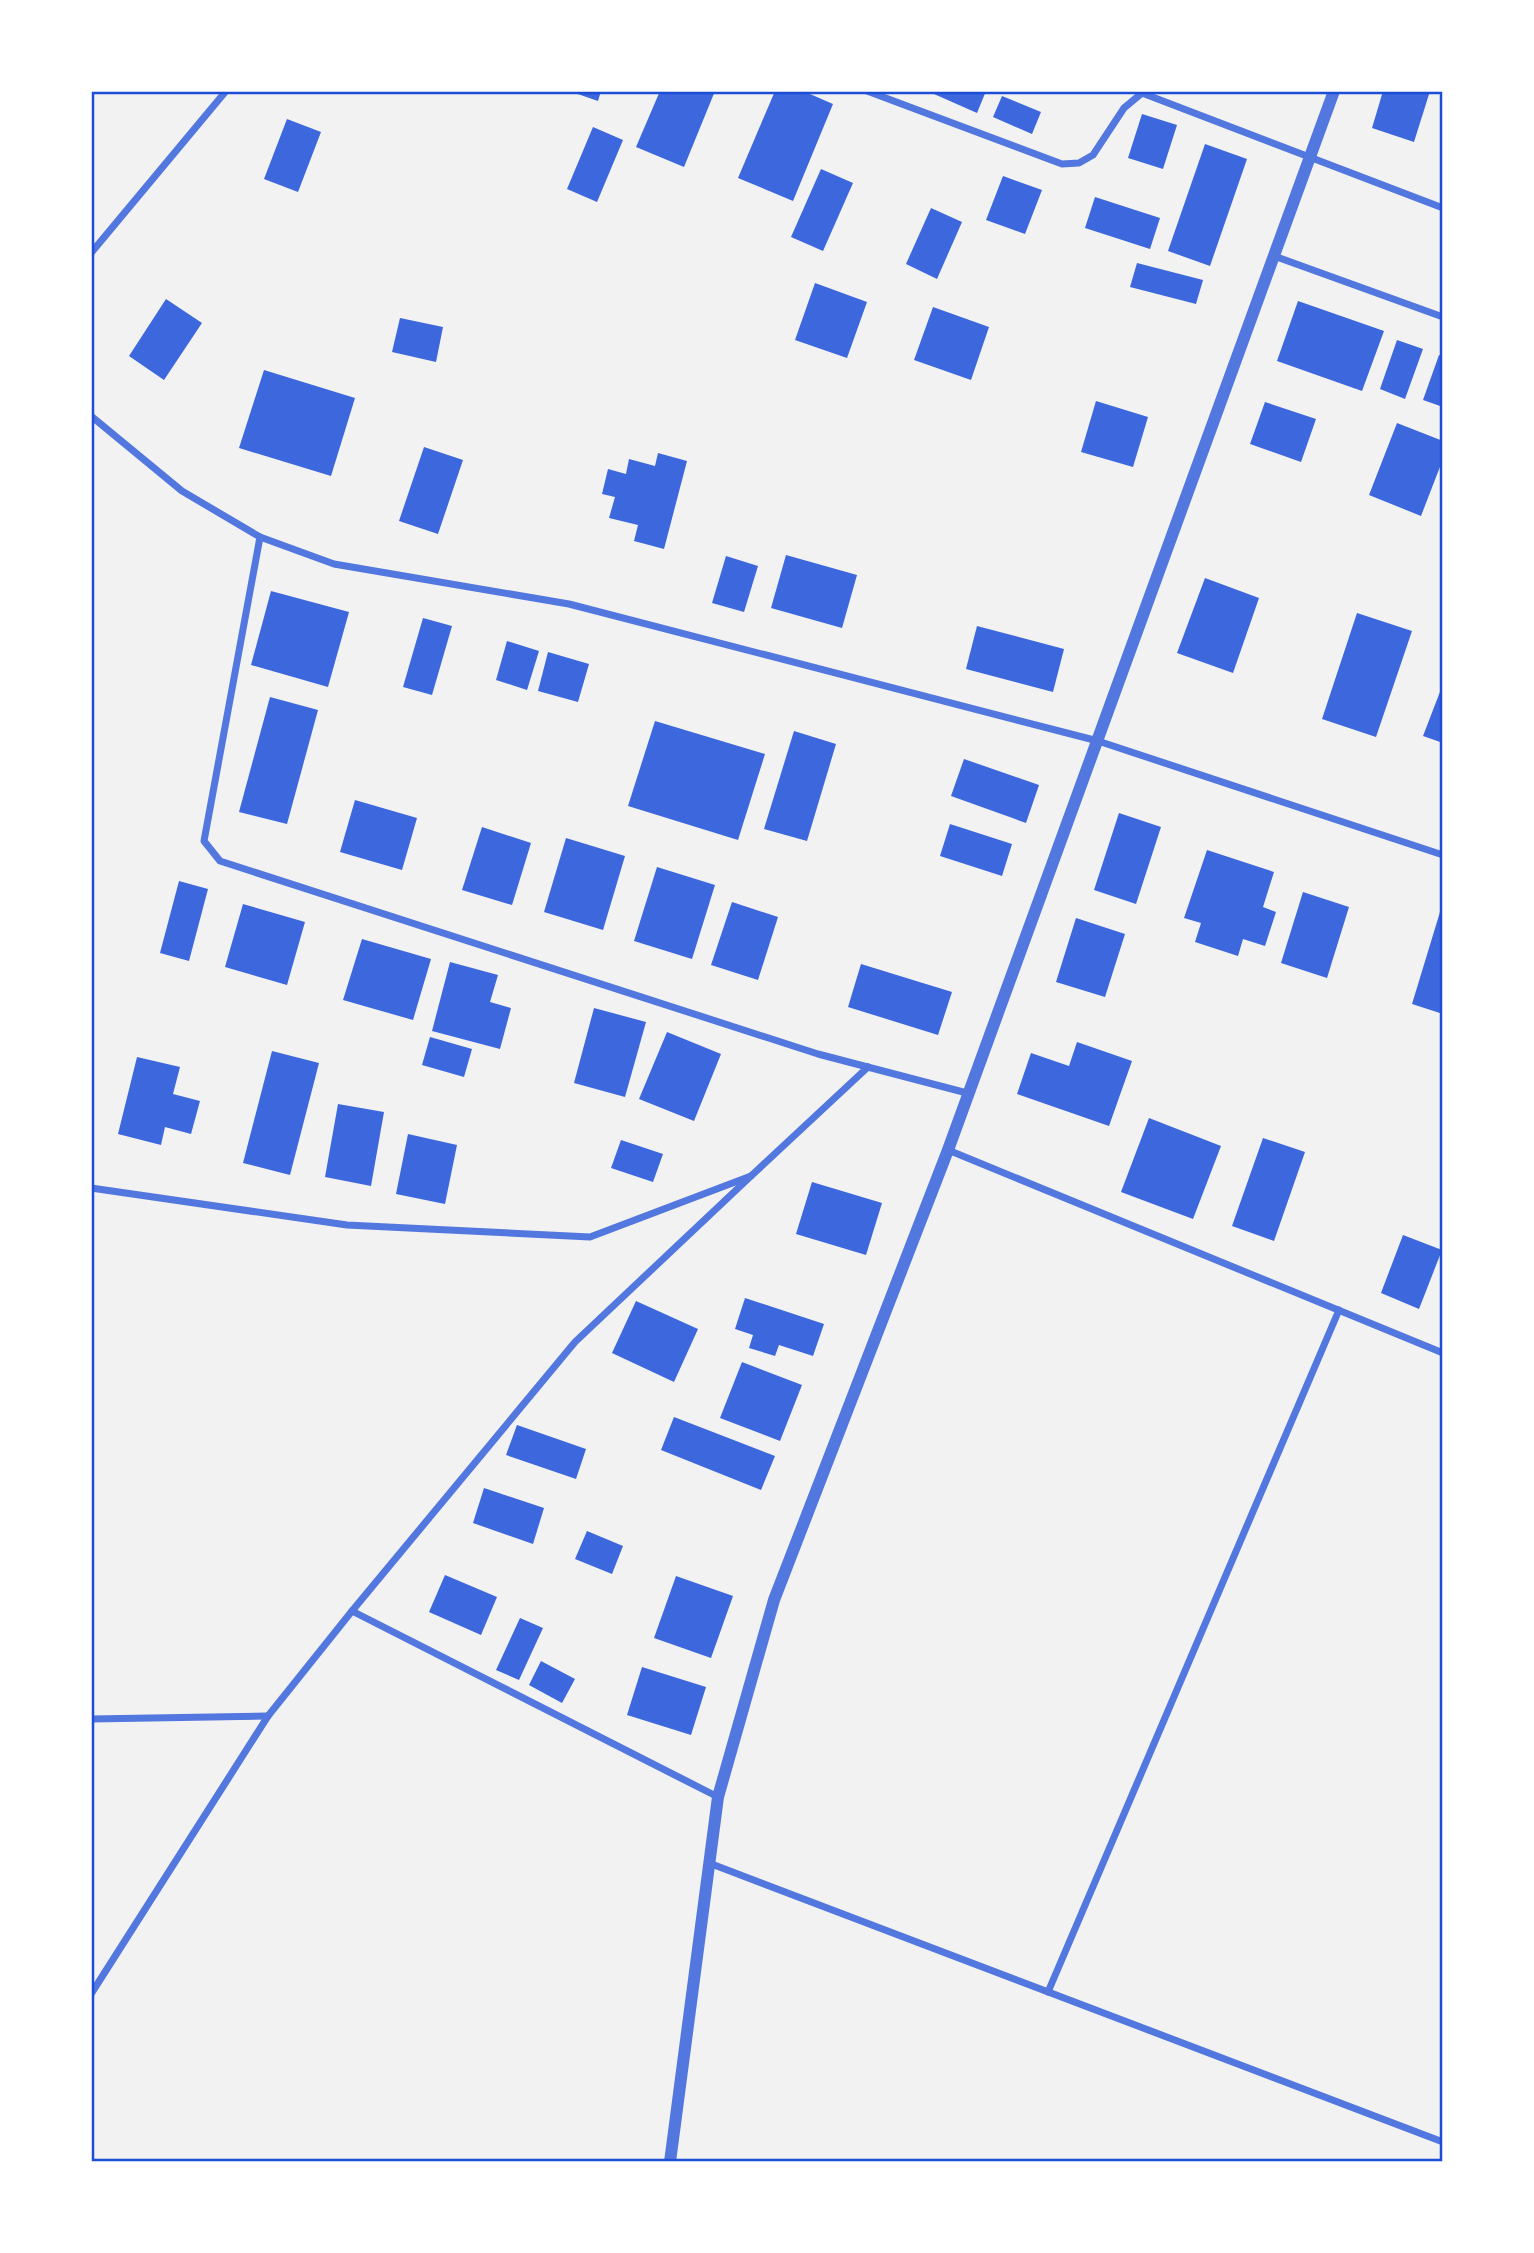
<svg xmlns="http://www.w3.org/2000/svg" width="1534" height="2253" font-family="Inter,sans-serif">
<rect width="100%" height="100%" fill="#f2f2f2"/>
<!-- building -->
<g fill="#3d67dc">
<polygon points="569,91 601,91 598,101"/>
<polygon points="660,91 715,91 684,167 636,147"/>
<polygon points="775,91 803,91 833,104 793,201 738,178"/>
<polygon points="935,91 986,91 977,113 934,94"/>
<polygon points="1383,91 1430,91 1414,142 1372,128"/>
<polygon points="1002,96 1041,112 1032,134 993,117"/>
<polygon points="1142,114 1177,125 1163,169 1128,158"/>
<polygon points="287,119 321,132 298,192 264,179"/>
<polygon points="593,127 623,140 597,202 567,189"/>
<polygon points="1205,144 1247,159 1210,266 1168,251"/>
<polygon points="821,169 853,183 823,251 791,237"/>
<polygon points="1003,176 1042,190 1025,234 986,220"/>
<polygon points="1095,197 1160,218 1150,249 1085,228"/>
<polygon points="931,208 962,222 937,279 906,264"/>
<polygon points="1137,263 1203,280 1196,304 1130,287"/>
<polygon points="815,283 867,302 847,358 795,340"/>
<polygon points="166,299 202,323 164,380 129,356"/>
<polygon points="1298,301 1384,331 1362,391 1277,361"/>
<polygon points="933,307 989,327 971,380 914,360"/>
<polygon points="400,318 443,327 436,362 392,352"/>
<polygon points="1397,340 1423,349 1405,399 1380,389"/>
<polygon points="1439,355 1443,356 1443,407 1423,400"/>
<polygon points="264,370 355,398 331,476 239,448"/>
<polygon points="1096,401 1148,417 1133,467 1081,452"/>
<polygon points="1265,402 1316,419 1301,462 1250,444"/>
<polygon points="1397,423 1443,441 1443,459 1421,516 1369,495"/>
<polygon points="424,447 463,460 438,534 399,521"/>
<polygon points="658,453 687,461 664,549 634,541 638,525 609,518 615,497 602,494 608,469 626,474 629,459 655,466"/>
<polygon points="786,555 857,575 842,628 771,608"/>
<polygon points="726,556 758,566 744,612 712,603"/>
<polygon points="1205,578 1259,598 1233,673 1177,653"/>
<polygon points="271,591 349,612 328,687 251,665"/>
<polygon points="1357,613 1412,631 1376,737 1322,719"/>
<polygon points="423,618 452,626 432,695 403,687"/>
<polygon points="977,626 1064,649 1053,692 966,669"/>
<polygon points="507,641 539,651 527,690 496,680"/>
<polygon points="548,652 589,664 578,702 538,691"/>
<polygon points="1443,684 1443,743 1423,736"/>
<polygon points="270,697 318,710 287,824 239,812"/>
<polygon points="655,721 765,754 738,840 628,806"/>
<polygon points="794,731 836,744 807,841 764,829"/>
<polygon points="964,759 1039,785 1026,823 951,796"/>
<polygon points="355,800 417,818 402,870 340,852"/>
<polygon points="1119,813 1161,827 1136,904 1094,890"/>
<polygon points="950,824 1012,844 1002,876 940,856"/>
<polygon points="482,827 531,843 512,905 462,890"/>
<polygon points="566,838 625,856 603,930 544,912"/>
<polygon points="1207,850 1274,872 1263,907 1276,912 1265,946 1243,939 1238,956 1195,942 1201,923 1184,918"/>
<polygon points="657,867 715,885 692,959 634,941"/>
<polygon points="179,881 208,889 189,961 160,953"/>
<polygon points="1303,892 1349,907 1327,978 1281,963"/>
<polygon points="732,902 778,917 758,980 711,965"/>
<polygon points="243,904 305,922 287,985 225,967"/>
<polygon points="1440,912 1443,912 1443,1014 1412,1004"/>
<polygon points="1076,918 1125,934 1105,997 1056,982"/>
<polygon points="362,939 431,959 413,1020 343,1000"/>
<polygon points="450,962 498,975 490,1002 511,1008 500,1049 432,1031"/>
<polygon points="861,964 952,992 938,1035 848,1007"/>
<polygon points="594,1008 646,1022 625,1097 574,1083"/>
<polygon points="667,1032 721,1054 694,1121 639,1099"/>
<polygon points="430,1037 472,1049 464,1077 422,1065"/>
<polygon points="1077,1042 1132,1061 1109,1126 1017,1094 1031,1053 1069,1066"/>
<polygon points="272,1051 319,1063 290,1175 243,1163"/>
<polygon points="137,1057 180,1067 173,1094 200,1101 191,1134 165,1127 161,1145 118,1134"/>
<polygon points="338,1104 384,1112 371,1186 325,1177"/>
<polygon points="1149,1118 1221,1146 1193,1219 1121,1192"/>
<polygon points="408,1134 457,1145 445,1204 396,1194"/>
<polygon points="1263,1138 1305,1152 1274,1241 1232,1226"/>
<polygon points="621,1140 663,1154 653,1182 611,1168"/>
<polygon points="812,1182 882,1203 866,1255 796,1234"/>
<polygon points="1403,1235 1442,1250 1419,1309 1381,1293"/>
<polygon points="745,1298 824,1324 813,1356 779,1345 775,1356 749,1348 753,1335 735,1329"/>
<polygon points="636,1301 698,1329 674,1382 612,1353"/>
<polygon points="742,1362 802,1385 780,1441 720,1418"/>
<polygon points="674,1417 775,1456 761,1490 661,1450"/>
<polygon points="517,1425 586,1449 576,1479 506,1455"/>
<polygon points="484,1488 544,1508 533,1544 473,1523"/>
<polygon points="587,1531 623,1546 612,1574 575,1559"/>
<polygon points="445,1575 497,1597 481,1635 429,1612"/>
<polygon points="676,1576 733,1596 711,1658 654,1638"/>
<polygon points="520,1618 543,1628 519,1680 496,1670"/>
<polygon points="541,1661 575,1679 562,1703 529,1685"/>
<polygon points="642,1667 706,1687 691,1735 627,1715"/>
</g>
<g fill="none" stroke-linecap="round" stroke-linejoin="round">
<!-- minor -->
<g stroke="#5277de" stroke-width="7">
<polyline points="867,91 1062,164 1079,163 1093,155 1124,108 1142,93 1443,208"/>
<polyline points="91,253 226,91"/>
<polyline points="1274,256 1443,317"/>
<polyline points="91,416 182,491 260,537 334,564 569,604 1098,741 1443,855"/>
<polyline points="260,537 204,841 220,861 818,1054 967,1093"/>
<polyline points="948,1150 1443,1353"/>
<polyline points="91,1188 347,1225 590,1237 751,1176 868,1067"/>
<polyline points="352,1611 718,1797"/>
<polyline points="91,1719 268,1716"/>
<polyline points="709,1863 1443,2142"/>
<polyline points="1048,1992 1339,1310"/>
<polyline points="91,1994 268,1716 352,1611 575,1342 751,1176"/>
</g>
<!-- tertiary -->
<polyline stroke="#5277de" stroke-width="12" points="670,2162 718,1797 774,1600 948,1150 1334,91"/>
</g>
<!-- border -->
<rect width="1534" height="2253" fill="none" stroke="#ffffff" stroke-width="186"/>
<rect x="93" y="93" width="1348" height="2067" fill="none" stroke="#1d4ed8" stroke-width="2.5"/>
</svg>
